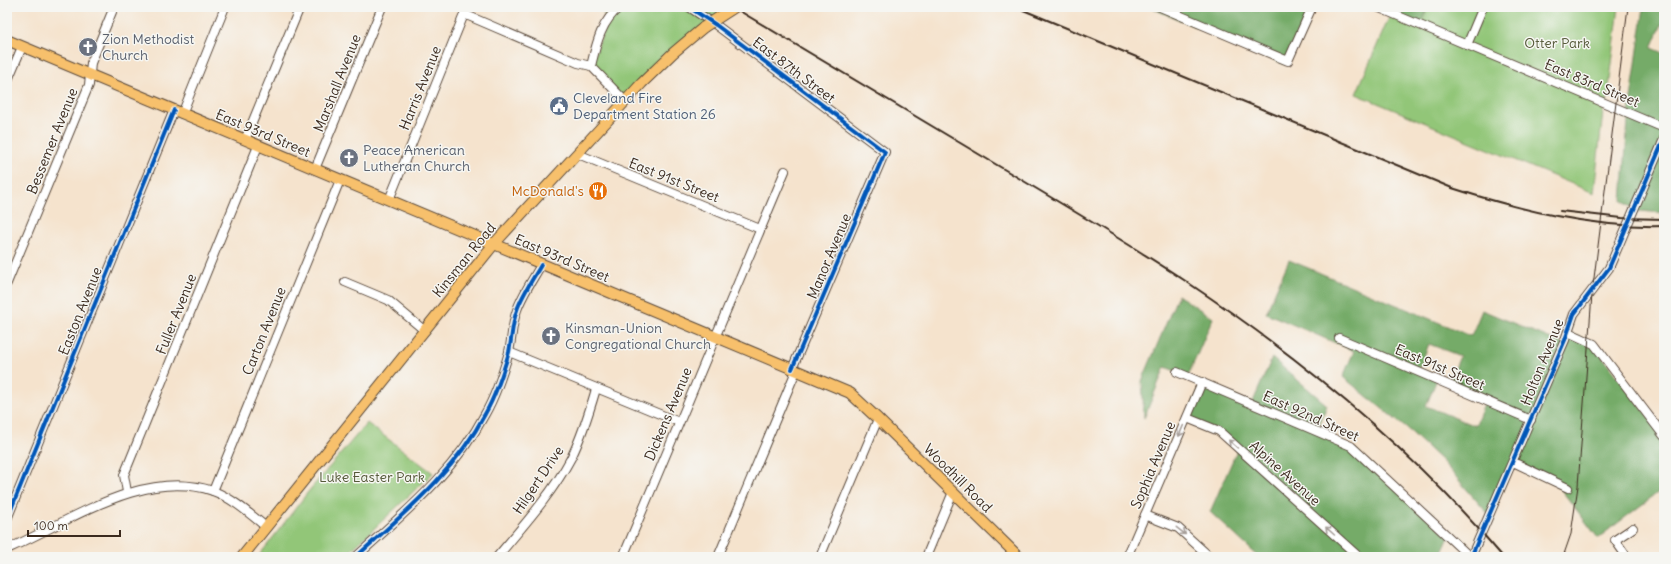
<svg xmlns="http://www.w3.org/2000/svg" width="1671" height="564" font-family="Delius,sans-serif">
<rect width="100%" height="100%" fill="#f6f6f2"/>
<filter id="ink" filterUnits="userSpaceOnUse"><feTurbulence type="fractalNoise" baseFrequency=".025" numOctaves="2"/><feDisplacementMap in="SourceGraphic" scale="8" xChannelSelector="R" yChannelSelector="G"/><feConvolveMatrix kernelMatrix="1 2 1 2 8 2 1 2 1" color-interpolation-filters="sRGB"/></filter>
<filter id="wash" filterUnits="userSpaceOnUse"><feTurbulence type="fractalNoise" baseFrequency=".012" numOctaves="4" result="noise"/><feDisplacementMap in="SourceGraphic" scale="16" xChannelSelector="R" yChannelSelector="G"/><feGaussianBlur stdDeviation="0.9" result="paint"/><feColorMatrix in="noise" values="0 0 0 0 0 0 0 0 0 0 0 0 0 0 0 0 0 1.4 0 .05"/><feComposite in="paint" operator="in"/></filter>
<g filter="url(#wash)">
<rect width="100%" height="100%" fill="#f5e3cd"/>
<!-- green -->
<g fill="#92c678" stroke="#66784b">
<polygon points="600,7 735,7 704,27 626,102 591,66 607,21"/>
<polygon points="1377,7 1397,7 1394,14 1421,25 1428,7 1619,7 1607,104 1604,103 1594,193 1356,94 1391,13"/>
<polygon points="367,423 433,473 344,557 258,557 308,492"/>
</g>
<!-- forest -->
<g fill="#75ab68" stroke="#586a43" fill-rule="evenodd">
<polygon points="1149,7 1312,7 1287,65"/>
<polygon points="1397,7 1428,7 1421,25 1394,14"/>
<polygon points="1644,7 1664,7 1664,19 1652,48 1664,53 1664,213 1638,211 1622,201 1628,120"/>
<path d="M 1289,260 L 1471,336 L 1482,310 L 1563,344 L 1568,332 L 1592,343 L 1664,437 L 1664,488 L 1598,538 L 1562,491 L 1563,484 L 1513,462 L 1489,515 L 1442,461 L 1411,432 L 1343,377 L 1354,351 L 1266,313 ZM 1429,344 L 1460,356 L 1449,384 L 1486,400 L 1475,426 L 1426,406 L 1437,379 L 1418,371 Z"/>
<polygon points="1178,295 1213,318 1188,376 1165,367 1144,418 1142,381"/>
<polygon points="1272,358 1327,405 1317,431 1351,446 1449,537 1440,557 1259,557 1210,512 1238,448 1219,431 1187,418 1202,382 1252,404"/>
</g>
</g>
<g filter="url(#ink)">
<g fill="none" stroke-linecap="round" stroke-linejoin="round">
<!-- minor casing -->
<g stroke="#574638" stroke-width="10">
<g id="minor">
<polyline points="689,7 716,25 885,152 792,369"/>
<polyline points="1160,7 1288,61 1312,7"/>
<polyline points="1377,7 1664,128"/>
<polyline points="464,14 578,63 591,66 626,102"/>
<polyline points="1467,45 1483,7"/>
<path d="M 591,66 C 596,45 601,21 620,7"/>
<polyline points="7,82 22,47"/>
<polyline points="182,114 225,7"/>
<polyline points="245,140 300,7"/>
<polyline points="578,154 760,229"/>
<polyline points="315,169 382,7"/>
<polyline points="389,200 467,7"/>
<polyline points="345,282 388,300 425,331"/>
<polyline points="7,283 89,85 91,63 114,7"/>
<polyline points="1568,332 1594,344 1664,436"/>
<polyline points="1339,338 1531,420"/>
<polyline points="509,352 679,422"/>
<polyline points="1177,372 1351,446 1470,557"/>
<polyline points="1187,418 1219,431 1359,557"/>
<polyline points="1513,462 1568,488"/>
<polyline points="213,491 340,180"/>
<polyline points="127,492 124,475 258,146"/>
<polyline points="1145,515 1178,528 1210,557"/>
<polyline points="7,519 174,110"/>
<path d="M 7,549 C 68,523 143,467 213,491 C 232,498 250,514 266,527"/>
<path d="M 356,557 C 403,514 455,472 485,414 C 496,395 503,373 509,352 C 512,338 512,323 517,310 C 522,295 533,279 541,265"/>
<path d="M 497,557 C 523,526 552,494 571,458 C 582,436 589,413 596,389"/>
<polyline points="623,557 785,171"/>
<polyline points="718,557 796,371"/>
<polyline points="820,557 878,419"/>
<polyline points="926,557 953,492"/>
<polyline points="1127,557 1202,382"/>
<polyline points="1471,557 1565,340 1574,314 1609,268 1664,139"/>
<polyline points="1627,557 1615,540 1633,528"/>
</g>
</g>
<!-- major casing -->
<g stroke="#574638" stroke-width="12">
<g id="major">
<polyline points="7,40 850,393 878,419 1019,557"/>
<polyline points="242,557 494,244 642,83 673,53 704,27"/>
</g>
</g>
<!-- minor -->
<use href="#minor" stroke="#fff" stroke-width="8"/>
<!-- major -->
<use href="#major" stroke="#f7c06c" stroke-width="10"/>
<!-- tram -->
<polyline stroke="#3b2a1e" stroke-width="1" points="1563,557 1571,534 1578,486 1592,294 1628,7"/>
<!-- rail -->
<g stroke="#3b2a1e" stroke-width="2">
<path d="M 733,7 C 826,63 919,119 1012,174 C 1070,209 1130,244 1187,282 C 1302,359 1413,450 1503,557"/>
<path d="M 1016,7 L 1452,188 C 1520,210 1592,228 1664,226"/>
<polyline points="1560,211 1622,218 1664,219"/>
</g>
<!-- major-bridge casing -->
<g stroke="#574638" stroke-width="12" stroke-linecap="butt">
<polyline id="major-bridge" points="704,27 735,7"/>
</g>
<!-- major-bridge -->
<use href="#major-bridge" stroke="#f7c06c" stroke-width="10"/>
<!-- cycleway casing -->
<g stroke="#f6f6f2" stroke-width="6">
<g id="cycleway">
<polyline points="689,7 716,25 885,152 792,369"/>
<polyline points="7,519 174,110"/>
<path d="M 356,557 C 403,514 455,472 485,414 C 496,395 503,373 509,352 C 512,338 512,323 517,310 C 522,295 533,279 541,265"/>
<polyline points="1471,557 1565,340 1574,314 1609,268 1664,139"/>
</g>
</g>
<!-- cycleway -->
<use href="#cycleway" stroke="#0057b8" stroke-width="4"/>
</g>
<!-- one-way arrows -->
<defs><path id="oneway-shaft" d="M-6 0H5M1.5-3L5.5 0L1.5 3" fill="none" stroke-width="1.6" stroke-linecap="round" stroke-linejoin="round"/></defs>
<g stroke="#a79f9a">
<use href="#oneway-shaft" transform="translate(1181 431) rotate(113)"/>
<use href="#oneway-shaft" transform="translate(1233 444) rotate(-138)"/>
<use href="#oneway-shaft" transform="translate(1181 531) rotate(38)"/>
<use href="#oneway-shaft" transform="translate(1330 531) rotate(-138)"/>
</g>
</g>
<!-- icons -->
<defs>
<g id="church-disc" transform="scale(1)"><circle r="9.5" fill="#6b7280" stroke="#f6f6f2"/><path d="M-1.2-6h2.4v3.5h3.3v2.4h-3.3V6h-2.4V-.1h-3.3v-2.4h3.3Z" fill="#fff"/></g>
<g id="civic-disc" transform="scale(1)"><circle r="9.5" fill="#5c6f8a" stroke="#f6f6f2"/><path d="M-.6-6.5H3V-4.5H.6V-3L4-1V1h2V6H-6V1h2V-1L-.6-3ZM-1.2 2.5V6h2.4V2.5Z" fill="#fff"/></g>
<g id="restaurant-disc" transform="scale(1)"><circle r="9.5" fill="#e8710a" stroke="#f6f6f2"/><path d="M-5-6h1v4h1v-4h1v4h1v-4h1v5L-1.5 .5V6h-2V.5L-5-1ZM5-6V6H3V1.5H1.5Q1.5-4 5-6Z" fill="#fff"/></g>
</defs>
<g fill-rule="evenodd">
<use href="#church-disc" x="88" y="47"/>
<use href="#civic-disc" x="559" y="106"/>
<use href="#church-disc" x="349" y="158"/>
<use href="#restaurant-disc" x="598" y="191"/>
<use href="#church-disc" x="551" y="336"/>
</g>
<g text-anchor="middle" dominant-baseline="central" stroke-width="3" stroke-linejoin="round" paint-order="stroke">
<!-- worship labels -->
<g font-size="14" fill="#5b616d" stroke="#f6f6f2" text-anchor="start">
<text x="102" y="39">Zion Methodist<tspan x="102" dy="16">Church</tspan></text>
<text x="363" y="150">Peace American<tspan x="363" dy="16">Lutheran Church</tspan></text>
<text x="565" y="328">Kinsman-Union<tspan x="565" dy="16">Congregational Church</tspan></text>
</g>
<!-- park labels -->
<g font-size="14" fill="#555939" stroke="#f6f6f2">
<text x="1557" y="43">Otter Park</text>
<text x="372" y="477">Luke Easter Park</text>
</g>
<!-- street labels -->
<g font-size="14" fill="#3b2a1e" stroke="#f6f6f2">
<text transform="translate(794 70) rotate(37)">East 87th Street</text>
<text transform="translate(337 83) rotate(-68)">Marshall Avenue</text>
<text transform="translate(1592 83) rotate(23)">East 83rd Street</text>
<text transform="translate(420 88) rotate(-68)">Harris Avenue</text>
<text transform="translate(263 133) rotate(23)">East 93rd Street</text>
<text transform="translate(52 141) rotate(-68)">Bessemer Avenue</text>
<text transform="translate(674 180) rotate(22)">East 91st Street</text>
<text transform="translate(829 256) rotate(-67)">Manor Avenue</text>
<text transform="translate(562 258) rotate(23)">East 93rd Street</text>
<text transform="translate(464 260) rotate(-51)">Kinsman Road</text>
<text transform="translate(80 311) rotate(-68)">Easton Avenue</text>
<text transform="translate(176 314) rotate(-68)">Fuller Avenue</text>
<text transform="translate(264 331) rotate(-68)">Carton Avenue</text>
<text transform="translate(1542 362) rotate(-68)">Holton Avenue</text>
<text transform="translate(1440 367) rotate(23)">East 91st Street</text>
<text transform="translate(668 414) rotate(-67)">Dickens Avenue</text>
<text transform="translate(1311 416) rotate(24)">East 92nd Street</text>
<text transform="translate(1153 465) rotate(-67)">Sophia Avenue</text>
<text transform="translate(1285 473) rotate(42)">Alpine Avenue</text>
<text transform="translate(958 478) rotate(45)">Woodhill Road</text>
<text transform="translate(538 480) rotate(-56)">Hilgert Drive</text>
</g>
<!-- service labels -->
<g font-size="14" fill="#4e5e75" stroke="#f6f6f2" text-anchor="start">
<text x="573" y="98">Cleveland Fire<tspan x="573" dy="16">Department Station 26</tspan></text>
</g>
<!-- food labels -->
<g font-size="14" fill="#c56008" stroke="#f6f6f2" text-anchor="end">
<text x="584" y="191">McDonald's</text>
</g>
</g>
<!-- margin -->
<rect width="1671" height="564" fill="none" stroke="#f6f6f2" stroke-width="24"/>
<!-- scale -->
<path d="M28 530v6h92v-6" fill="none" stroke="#3b2a1e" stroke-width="2"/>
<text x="34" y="530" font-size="12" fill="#3b2a1e" stroke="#f6f6f2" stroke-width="3" paint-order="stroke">100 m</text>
</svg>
